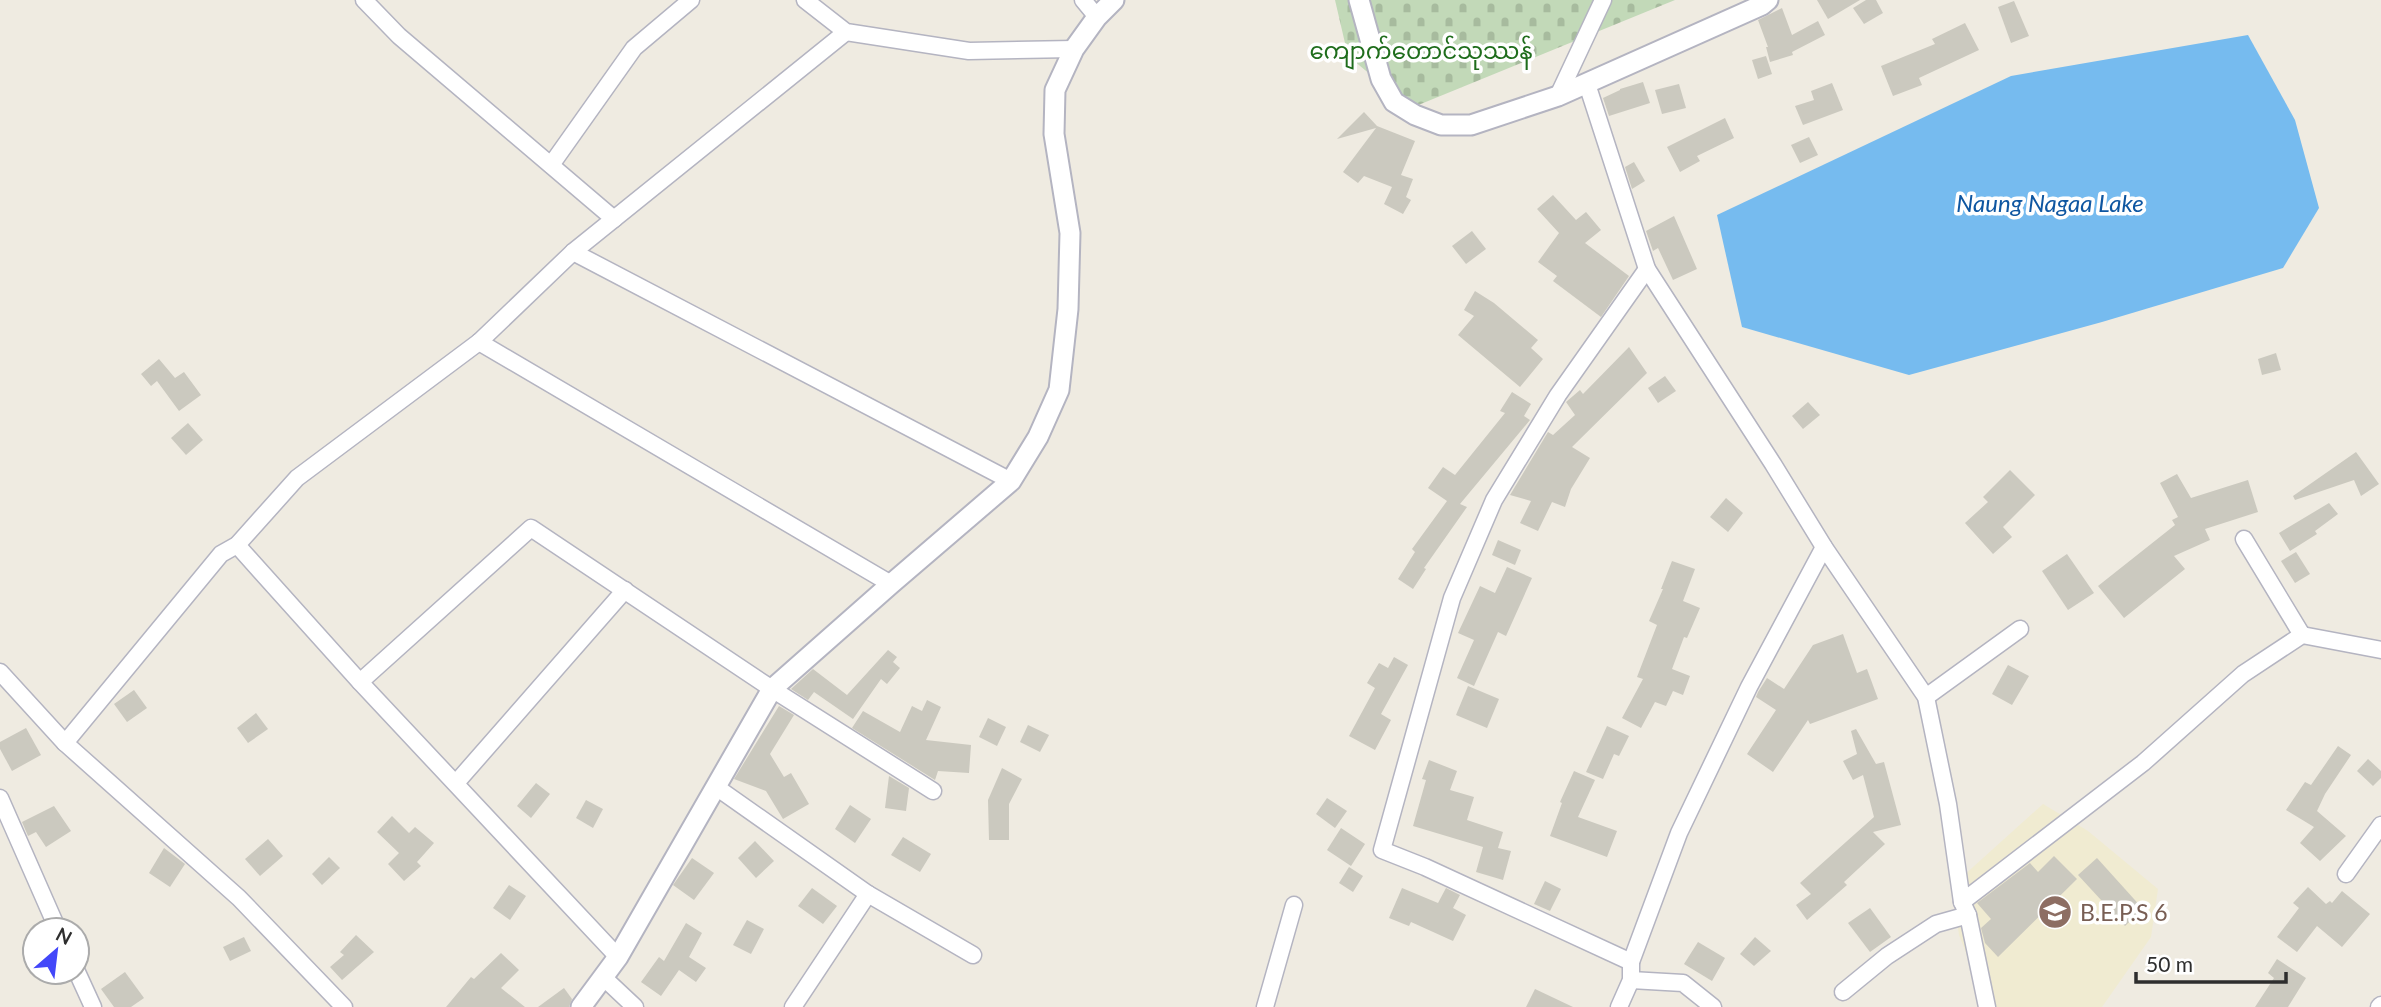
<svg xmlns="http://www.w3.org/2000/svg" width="2381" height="1007" font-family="Lato,'Noto Sans Myanmar',sans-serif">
<defs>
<pattern id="cemetery-stones" width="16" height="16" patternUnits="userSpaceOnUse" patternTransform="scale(1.75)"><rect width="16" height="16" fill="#c2d9b8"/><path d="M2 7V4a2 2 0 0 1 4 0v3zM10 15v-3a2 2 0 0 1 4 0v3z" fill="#a7bb9e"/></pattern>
</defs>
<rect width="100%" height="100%" fill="#efebe1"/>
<!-- education -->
<polygon fill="#f0ebd1" points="2043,804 2088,831 2158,889 2151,937 2102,1007 1983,1007 1979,986 1959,935 1952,886"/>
<!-- cemetery -->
<polygon fill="url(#cemetery-stones)" points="1335,0 1675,0 1411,108 1348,56"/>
<!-- water -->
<polygon fill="#76bbef" points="2248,35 2295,120 2319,208 2283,268 2102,322 1909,375 1742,327 1717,215 2011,76"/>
<!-- building -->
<g fill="#cbc9bf">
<polygon points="1817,0 1860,0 1828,19"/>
<polygon points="1866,0 1876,0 1883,13 1864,24 1853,8"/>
<polygon points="2014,1 2029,36 2011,43 1998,7"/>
<polygon points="1782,8 1792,35 1818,21 1825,35 1792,52 1793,55 1770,62 1766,47 1768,47 1758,20"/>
<polygon points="1965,23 1979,50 1919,78 1922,85 1893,96 1881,66 1935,44 1932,39"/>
<polygon points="1766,56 1772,74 1758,79 1752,60"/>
<polygon points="1643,82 1650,103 1609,116 1603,98 1620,90 1620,89"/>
<polygon points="1832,83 1843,110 1803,125 1795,106 1814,100 1811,91"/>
<polygon points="1679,84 1686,108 1662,114 1655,90"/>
<polygon points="1364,112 1377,126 1415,141 1401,175 1413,179 1406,197 1411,200 1403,214 1384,204 1392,187 1364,176 1358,183 1343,172 1376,128 1337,139"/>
<polygon points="1725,118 1734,138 1697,156 1700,161 1680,172 1667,147"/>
<polygon points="1809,137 1818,155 1800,163 1791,145"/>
<polygon points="1634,162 1645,181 1632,189 1625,167"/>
<polygon points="1553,195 1576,220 1586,212 1601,230 1585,243 1629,276 1601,317 1553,281 1557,276 1538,262 1559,233 1537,209"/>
<polygon points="1674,216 1697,269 1673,280 1658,248 1653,251 1646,231"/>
<polygon points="1472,231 1486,249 1466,264 1452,246"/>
<polygon points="1475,291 1494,303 1538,340 1531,348 1543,359 1520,387 1458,335 1474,316 1464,310"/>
<polygon points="1629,347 1647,373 1572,447 1590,458 1571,489 1565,507 1552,502 1538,531 1520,523 1531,501 1510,495 1548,432 1553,435 1575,415 1566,402 1580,390 1583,394"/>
<polygon points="2276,353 2281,370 2262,375 2258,359"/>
<polygon points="159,359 175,378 184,372 201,395 179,411 157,381 151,386 141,374"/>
<polygon points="1665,376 1676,391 1658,403 1648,388"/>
<polygon points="1512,392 1531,404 1524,416 1530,420 1460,504 1467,507 1424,568 1426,569 1413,589 1398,579 1415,552 1412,549 1447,501 1428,488 1443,467 1455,475 1505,413 1500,411"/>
<polygon points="1808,402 1820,415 1803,429 1792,416"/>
<polygon points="188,423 203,440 186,455 171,438"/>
<polygon points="2356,452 2379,484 2361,496 2354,480 2295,500 2293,496"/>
<polygon points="2010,470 2035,495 2003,527 2012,537 1993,554 1965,523 1988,502 1983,497"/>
<polygon points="2177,474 2191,498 2248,480 2258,512 2205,529 2210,540 2174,556 2185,569 2124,618 2098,586 2175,525 2172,520 2178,517 2160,483"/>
<polygon points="1726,498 1743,513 1728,532 1710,517"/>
<polygon points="2329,503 2338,514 2315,531 2317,534 2290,551 2279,533"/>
<polygon points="1498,540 1521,550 1515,565 1492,555"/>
<polygon points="2296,552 2310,574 2295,583 2281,561"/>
<polygon points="2067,554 2094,593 2068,610 2042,571"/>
<polygon points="1672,561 1695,569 1683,601 1700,608 1687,638 1684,637 1672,669 1690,676 1683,695 1673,691 1666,706 1655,702 1641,728 1622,718 1643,679 1637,677 1657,625 1649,621 1663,589 1661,589"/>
<polygon points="1507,567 1532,578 1506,636 1498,632 1474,686 1457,678 1474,640 1458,633 1480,586 1495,593"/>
<polygon points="1843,634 1857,673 1867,669 1878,699 1810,724 1808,720 1773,772 1747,754 1776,710 1756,697 1758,692 1767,678 1784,689 1813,645"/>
<polygon points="888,650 897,657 893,662 900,668 887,684 881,679 853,719 814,692 808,700 791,689 813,669 847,695"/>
<polygon points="1394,657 1408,665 1381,714 1391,720 1375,750 1349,736 1375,688 1367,683 1379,663 1388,668"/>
<polygon points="2008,665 2029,676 2012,705 1992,694"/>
<polygon points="1468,686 1499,699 1487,728 1456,715"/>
<polygon points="134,690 147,708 127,722 114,704"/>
<polygon points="927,700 941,707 926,740 971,745 969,773 938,771 935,780 852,728 863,711 900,732 912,706 922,711"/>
<polygon points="779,706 794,715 770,754 784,777 791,773 809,804 783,819 766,791 734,779"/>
<polygon points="256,713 268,729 248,743 237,728"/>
<polygon points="988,718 1006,727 997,746 979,737"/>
<polygon points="1028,725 1049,735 1040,752 1020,742"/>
<polygon points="1607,726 1629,736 1619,756 1614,754 1603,779 1586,772"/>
<polygon points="26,728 41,755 12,771 0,749 0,742"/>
<polygon points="1856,729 1876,764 1884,762 1901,825 1873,832 1885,844 1844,882 1847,885 1807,920 1796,905 1811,894 1800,883 1874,817 1863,775 1853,780 1843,761 1857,754 1851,731"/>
<polygon points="2338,746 2351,755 2325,794 2317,811 2346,836 2320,861 2300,843 2314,827 2286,810 2305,782 2311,785"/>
<polygon points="2368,759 2381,771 2381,778 2373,786 2357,771"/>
<polygon points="1429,760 1457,771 1450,790 1474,797 1467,820 1503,832 1498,848 1511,851 1503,880 1476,872 1483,847 1413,826 1426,780 1422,779"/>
<polygon points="1002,768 1022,779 1009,804 1009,840 989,840 988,800"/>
<polygon points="1574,771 1595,780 1578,817 1617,831 1607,857 1550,836 1562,803 1560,802"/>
<polygon points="889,776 909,788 906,811 885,808"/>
<polygon points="536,783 550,794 531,818 517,806"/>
<polygon points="1327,798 1347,811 1335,828 1316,814"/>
<polygon points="586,800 603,809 593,828 576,818"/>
<polygon points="850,805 871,819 855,843 835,829"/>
<polygon points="54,806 71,831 46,847 36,832 28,836 22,822"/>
<polygon points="392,816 409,833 415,827 434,843 417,862 421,866 404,881 388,864 399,853 377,832"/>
<polygon points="1341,828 1365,844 1351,866 1327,850"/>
<polygon points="903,837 931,854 920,872 891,855"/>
<polygon points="268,839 283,856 260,876 245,859"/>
<polygon points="755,841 774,861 756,878 738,858"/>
<polygon points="164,848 185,864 170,887 149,873"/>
<polygon points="2054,856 2077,879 1998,957 1985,943 1981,928 1991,919 1977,903 2030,863 2038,872"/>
<polygon points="329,857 340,868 322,885 312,874"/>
<polygon points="692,858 714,873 694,900 673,885"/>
<polygon points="2097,858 2143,909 2125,926 2078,875"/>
<polygon points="1349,867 1363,876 1353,892 1339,883"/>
<polygon points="1545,881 1561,889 1550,911 1534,904"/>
<polygon points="509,885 526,896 510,920 493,908"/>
<polygon points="2308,887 2326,904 2330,901 2332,903 2342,891 2370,914 2342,947 2317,926 2297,952 2277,937 2299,908 2293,903"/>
<polygon points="812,888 837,906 823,924 798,906"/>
<polygon points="1402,888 1438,903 1446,888 1460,895 1453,908 1466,915 1453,941 1411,922 1409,926 1389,918"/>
<polygon points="1870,908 1891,937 1870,952 1848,923"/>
<polygon points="747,920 764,929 751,954 733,945"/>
<polygon points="686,923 702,933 689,957 706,968 696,982 679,970 661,996 641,982 659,957 664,961"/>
<polygon points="356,935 374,952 342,980 330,967 344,955 340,952"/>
<polygon points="244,937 251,951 230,961 223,947"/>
<polygon points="1755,937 1771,951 1754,966 1740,954"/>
<polygon points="1698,942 1725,958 1712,981 1684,964"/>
<polygon points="501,953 519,970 501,988 525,1007 446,1007 471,977 474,979"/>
<polygon points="2277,959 2306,978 2288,1007 2255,1007 2274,978 2268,973"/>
<polygon points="125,972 144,998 131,1007 114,1007 101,989"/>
<polygon points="564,988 572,999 569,1007 538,1007"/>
<polygon points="1535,989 1573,1007 1526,1007"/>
</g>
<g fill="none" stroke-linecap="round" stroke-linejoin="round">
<!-- minor casing -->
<g stroke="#b4b4c1" stroke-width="19">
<g id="minor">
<polyline points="364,0 399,36 614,219"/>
<polyline points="805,0 846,32 969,51 1074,49"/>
<polyline points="1083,0 1097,17"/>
<polyline points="1587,84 1647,269 1773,464 1824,547 1926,697 1948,804 1962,902 1968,915 1987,1007"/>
<polyline points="1558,96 1603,0"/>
<polyline points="551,165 634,48 691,0"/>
<polyline points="573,252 1011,481"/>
<polyline points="479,342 891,584"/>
<polyline points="2244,539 2302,635"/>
<polyline points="237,545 360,682 618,957"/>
<polyline points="0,672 65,743 239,898 344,1007"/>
<polyline points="360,682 531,528 772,689 933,791"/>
<polyline points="1926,697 2020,629"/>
<polyline points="65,743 221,554 237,545 297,478 479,342 573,252 846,32"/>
<polyline points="456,783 625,590"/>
<polyline points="716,787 868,894 973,955"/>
<polyline points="0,798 58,930"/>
<polyline points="2346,874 2381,825"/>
<polyline points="1962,902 2143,763 2243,674 2302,635 2381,650"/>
<polyline points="1631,962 1425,867 1382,850 1452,598 1494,500 1558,395 1647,269"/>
<polyline points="77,972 93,1007"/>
<polyline points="603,977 635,1007"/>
<polyline points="1631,980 1683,983 1713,1007"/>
<polyline points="1843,992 1887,956 1936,924 1968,915"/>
<polyline points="793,1007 868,894"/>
<polyline points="1265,1007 1294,905"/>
<polyline points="1619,1007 1631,980 1631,962 1679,833 1749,687 1824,547"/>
<polyline points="2379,1007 2381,1005"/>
</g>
</g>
<!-- tertiary casing -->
<g stroke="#b4b4c1" stroke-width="23">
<g id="tertiary">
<polyline points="1359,0 1381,79 1394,102 1415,115 1441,125 1471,125 1558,96 1762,5 1768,0"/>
<polyline points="581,1007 618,957 772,689 891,584 1011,481 1038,437 1059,390 1068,309 1070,233 1054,134 1055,90 1074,49 1097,17 1114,0"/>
</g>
</g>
<!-- minor -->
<use href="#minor" stroke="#fff" stroke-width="16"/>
<!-- tertiary -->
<use href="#tertiary" stroke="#fff" stroke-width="19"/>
</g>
<!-- icons -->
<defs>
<g id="school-disc" transform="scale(1.75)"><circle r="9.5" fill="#8d6e63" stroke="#fff"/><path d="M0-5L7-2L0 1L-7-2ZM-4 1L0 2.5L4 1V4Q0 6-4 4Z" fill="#fff"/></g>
</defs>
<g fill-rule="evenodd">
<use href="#school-disc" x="2055" y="912"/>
</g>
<g text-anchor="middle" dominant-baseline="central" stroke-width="7" stroke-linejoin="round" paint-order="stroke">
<!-- park labels -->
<g font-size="23" fill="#1f6d1c" stroke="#fff">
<text x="1421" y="50">ကျောက်တောင်သုဿန်</text>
</g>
<!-- education labels -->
<g font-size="23" fill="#785e54" stroke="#fff" text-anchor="start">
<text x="2080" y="912">B.E.P.S 6</text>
</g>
<!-- water labels -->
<g font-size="24" font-style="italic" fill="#0e56a1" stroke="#fff">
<text x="2050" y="202">Naung Nagaa Lake</text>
</g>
</g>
<!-- north arrow -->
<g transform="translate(56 951) rotate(28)"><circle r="33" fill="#ffffff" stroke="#ababab" stroke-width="2"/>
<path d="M0-5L12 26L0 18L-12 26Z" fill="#4347f9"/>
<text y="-10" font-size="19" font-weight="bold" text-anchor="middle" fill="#2e2e2e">N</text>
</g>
<!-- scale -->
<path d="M2136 972v10h150v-10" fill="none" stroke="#2e2e2e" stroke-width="3.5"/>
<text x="2146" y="972" font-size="21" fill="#2e2e2e" stroke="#ffffff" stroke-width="5" paint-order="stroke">50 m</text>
</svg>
